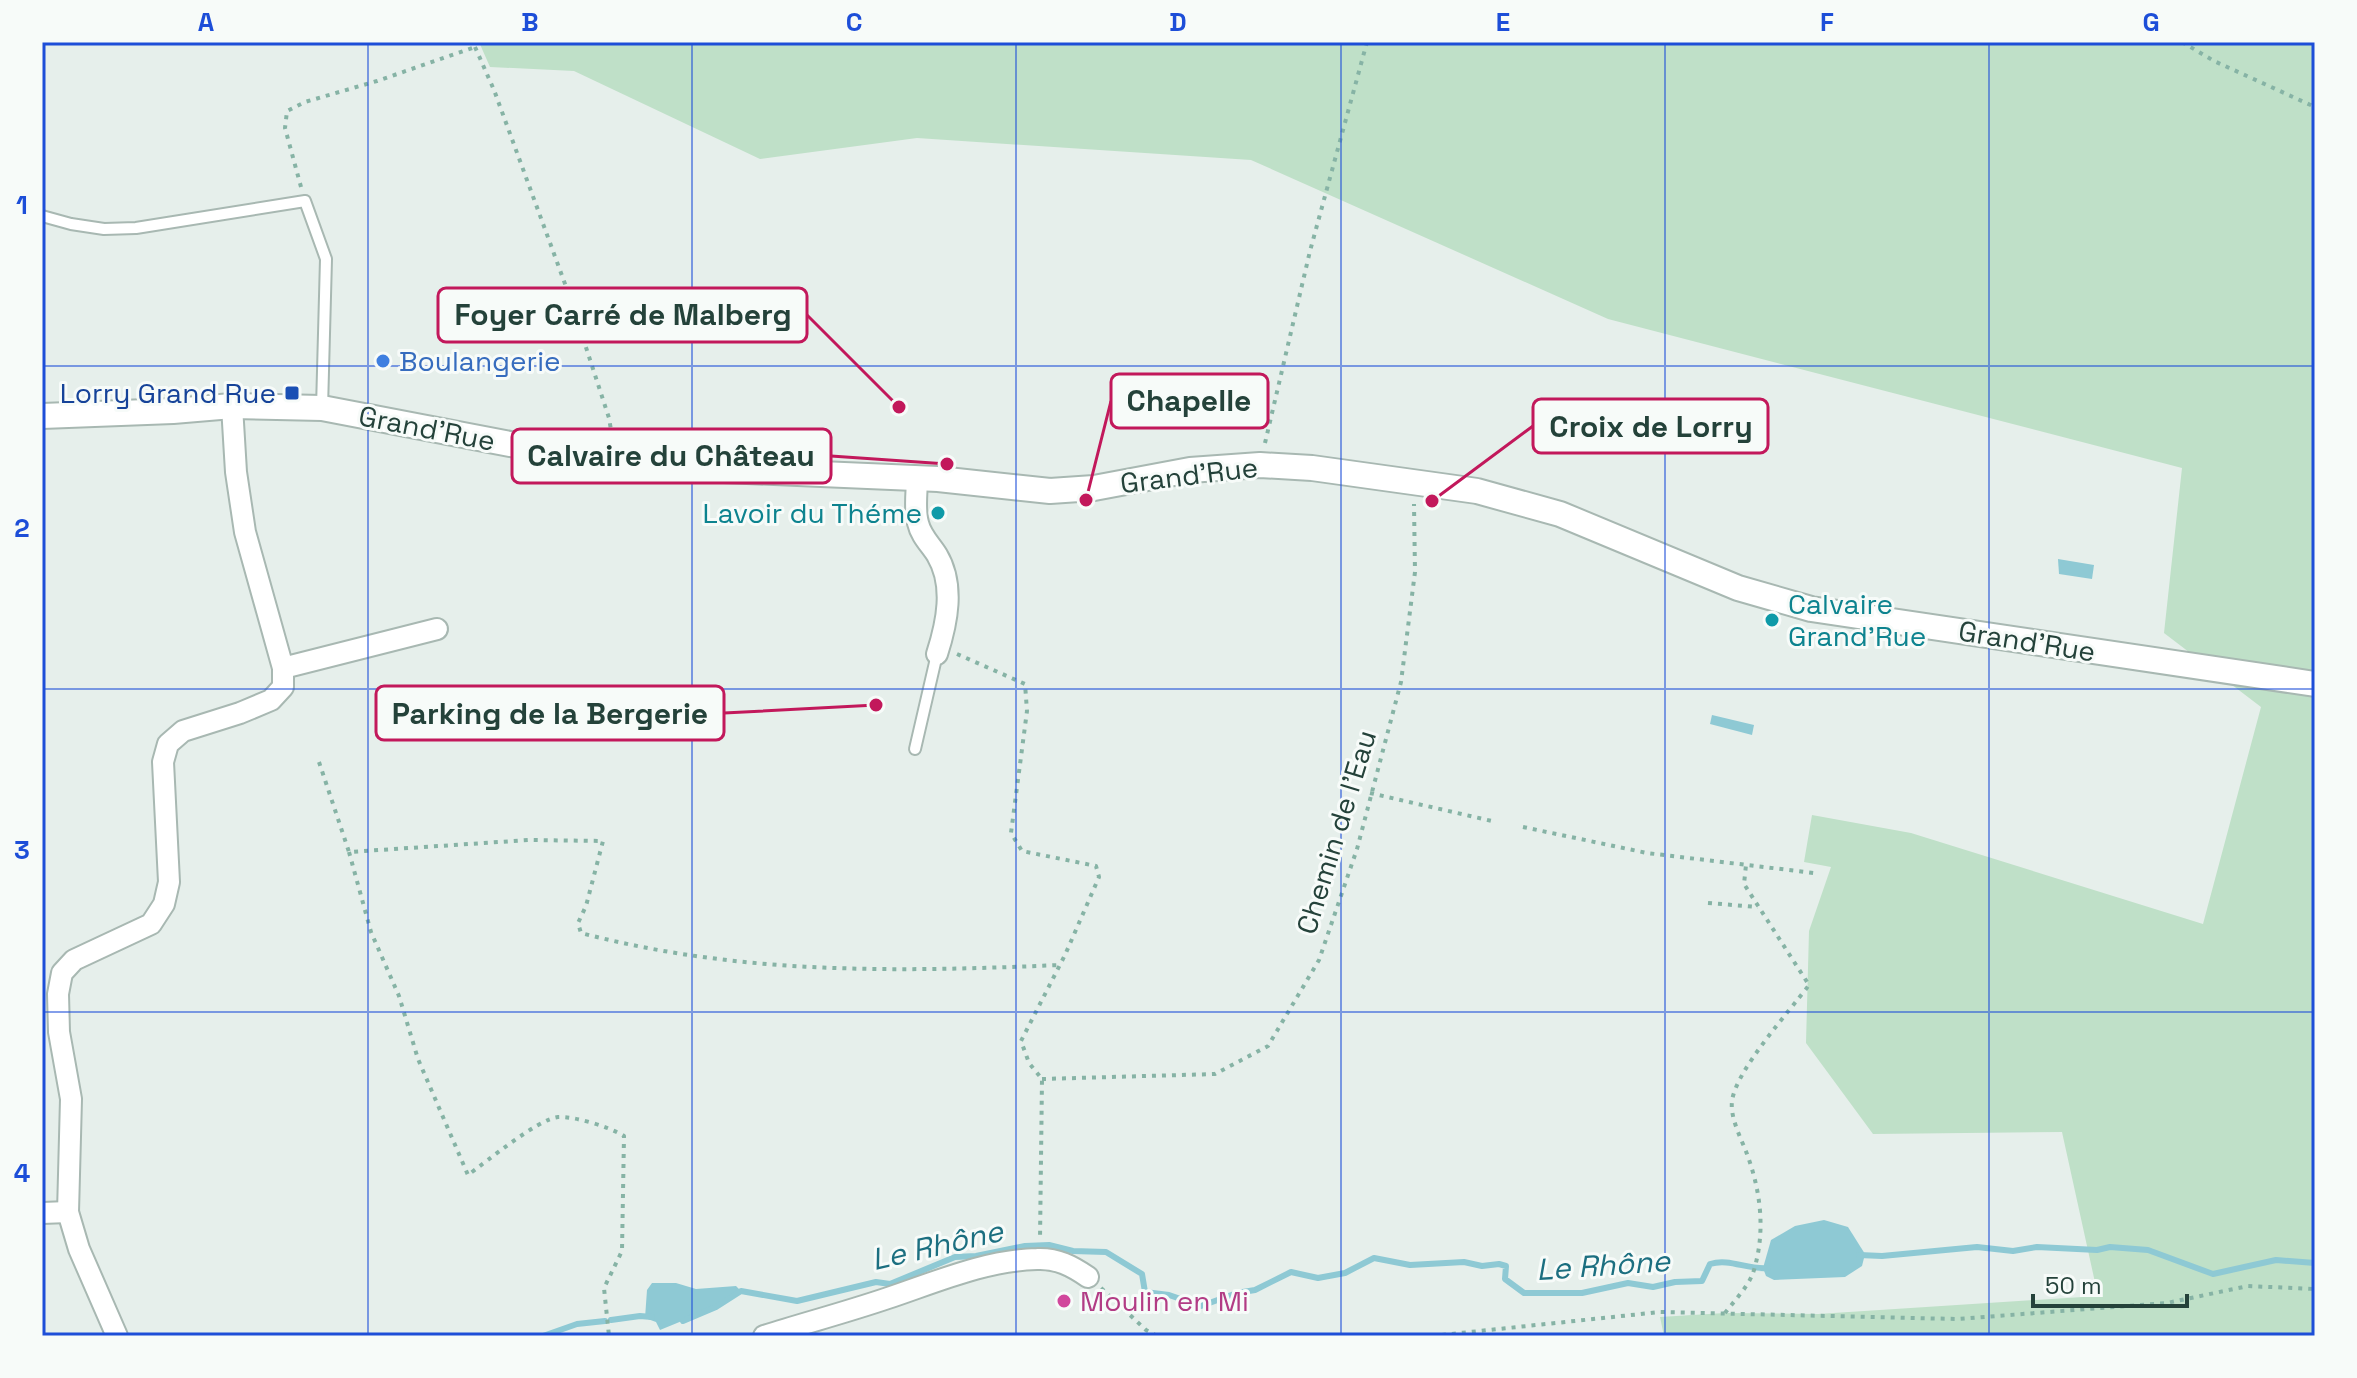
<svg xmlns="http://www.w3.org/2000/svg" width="2357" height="1378" font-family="'Space Grotesk',sans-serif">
<rect width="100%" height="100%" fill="#e6efeb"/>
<!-- green -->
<polygon fill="#bfe0c8" points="479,42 2315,42 2315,1336 1664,1336 1660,1317 1725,1313 1818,1314 2098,1296 2062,1132 1873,1134 1806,1043 1809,931 1831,867 1804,862 1812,815 1911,833 2203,924 2261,707 2164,633 2182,468 1608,319 1251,160 917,138 760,159 574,71 490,67"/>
<!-- water -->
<g fill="#8ec9d4">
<polygon points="2058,559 2094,565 2092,579 2059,574"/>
<polygon points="1712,715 1754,725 1752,735 1710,724"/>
<polygon points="1824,1220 1848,1227 1865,1254 1862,1266 1845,1277 1774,1280 1766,1276 1763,1268 1771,1240 1795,1226"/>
<polygon points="652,1283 676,1283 696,1289 736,1286 741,1291 716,1307 660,1330 656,1322 645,1318 647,1290"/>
</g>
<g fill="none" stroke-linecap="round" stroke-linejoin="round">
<!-- stream -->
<g stroke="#8ec9d4" stroke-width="6">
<polyline points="1859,1255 1882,1256 1977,1247 2013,1251 2037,1247 2097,1250 2110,1247 2148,1250 2213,1274 2276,1260 2315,1263"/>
<polyline points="611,1320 640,1316 652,1317"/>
<path d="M 683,1321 L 716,1307 L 741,1291 L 797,1301 L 876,1282 L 890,1284 L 955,1257 L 976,1256 L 1025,1246 L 1049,1245 L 1073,1251 L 1106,1252 L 1142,1274 L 1145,1292 L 1169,1295 L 1201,1306 L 1237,1293 L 1255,1290 L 1291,1272 L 1318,1278 L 1345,1273 L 1374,1258 L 1410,1265 L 1464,1262 L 1482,1266 L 1499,1264 L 1506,1266 L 1505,1279 L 1524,1293 L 1582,1293 L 1628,1283 L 1653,1287 L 1675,1282 L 1702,1281 L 1710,1264 C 1730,1258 1747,1270 1768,1268"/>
<polyline points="543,1336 577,1324 605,1321"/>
</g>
<!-- service casing -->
<g stroke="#a8b8b2" stroke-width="14">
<g id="service">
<polyline points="42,216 71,224 104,229 136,228 305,201 326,259 322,408"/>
<polyline points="915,749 937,654"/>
</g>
</g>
<!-- minor casing -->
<g stroke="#a8b8b2" stroke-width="24">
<g id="minor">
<path d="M 917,478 C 917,492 914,509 918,523 C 921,536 930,544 937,555 C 955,585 947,623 937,654"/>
<polyline points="283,668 437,629"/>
<polyline points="42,1213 68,1212"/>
<polyline points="117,1336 79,1249 68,1212 71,1099 59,1032 58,994 62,973 74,960 151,924 164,904 169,882 163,762 168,744 183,731 240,713 271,700 283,687 283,668 245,532 236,472 232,406"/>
<path d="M 764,1336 C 805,1323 847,1312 888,1298 C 936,1282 986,1260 1037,1259 C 1057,1258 1072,1266 1088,1277"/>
</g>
</g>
<!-- tertiary casing -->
<g stroke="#a8b8b2" stroke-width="28">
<polyline id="tertiary" points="42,416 173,411 232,406 322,408 531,448 616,458 654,467 938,479 1050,491 1094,488 1190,470 1260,465 1312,468 1477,491 1560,514 1738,588 1811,609 2315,684"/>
</g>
<!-- path -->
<g stroke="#86b3a5" stroke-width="4" stroke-dasharray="4 6" stroke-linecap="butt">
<polyline points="2182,42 2214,61 2315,107"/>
<polyline points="475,47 494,90 568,292 609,418 612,436"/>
<polyline points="301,187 285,128 287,111 305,102 377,81 475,47 473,42"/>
<polyline points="1265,443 1310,251 1367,42"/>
<polyline points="957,654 1025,684 1027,711 1011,833 1022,851 1096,866 1099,877 1065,955 1021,1041 1029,1063 1042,1079 1040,1240"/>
<path d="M 319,762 L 349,852 L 529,840 L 603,841 L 586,906 L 578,923 L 581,933 C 741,975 897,972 1061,965"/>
<polyline points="1370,793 1492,821"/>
<polyline points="1523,827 1647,853 1814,873"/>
<path d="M 349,852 L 371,932 L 399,996 L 418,1059 L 468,1175 C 486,1162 538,1119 558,1117 C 574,1116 610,1127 624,1136 L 622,1251 L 604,1288 L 609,1336"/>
<polyline points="1708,903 1758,907"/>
<polyline points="1042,1079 1215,1074 1268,1046 1319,960 1357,849 1401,682 1415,572 1414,504"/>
<polyline points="1101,1288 1146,1330 1157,1336"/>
<path d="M 1725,1313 C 1734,1301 1748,1287 1753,1273 C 1766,1233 1761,1192 1747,1154 C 1741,1138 1730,1118 1732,1101 C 1736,1070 1789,1012 1809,985 L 1744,884 L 1746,865"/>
<polyline points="1432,1336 1660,1312 1957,1319 2167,1303 2248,1286 2315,1289"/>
</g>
<!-- service -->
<use href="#service" stroke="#fff" stroke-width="10"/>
<!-- minor -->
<use href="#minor" stroke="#fff" stroke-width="20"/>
<!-- tertiary -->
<use href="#tertiary" stroke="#fff" stroke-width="24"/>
</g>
<!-- grid -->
<path fill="none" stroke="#1d4ed8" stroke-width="2" stroke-opacity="0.55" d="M 368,42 L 368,1336M 692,42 L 692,1336M 1016,42 L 1016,1336M 1341,42 L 1341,1336M 1665,42 L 1665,1336M 1989,42 L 1989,1336M 42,366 L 2315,366M 42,689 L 2315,689M 42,1012 L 2315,1012"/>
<!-- markers -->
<circle fill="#3f7fe0" stroke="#f7fbf9" stroke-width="3" cx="383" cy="361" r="8"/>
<rect fill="#1a4fb4" stroke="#f7fbf9" stroke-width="3" x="284" y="385" width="16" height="16" rx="4"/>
<g fill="#0f9aa8" stroke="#f7fbf9" stroke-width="3">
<circle cx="938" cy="513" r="8"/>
<circle cx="1772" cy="620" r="8"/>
</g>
<circle fill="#d1479c" stroke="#f7fbf9" stroke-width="3" cx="1064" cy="1301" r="8"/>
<g text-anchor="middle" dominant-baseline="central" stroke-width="6" stroke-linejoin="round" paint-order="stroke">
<!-- shop labels -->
<g font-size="28" fill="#366cbe" stroke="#f7fbf9" text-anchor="start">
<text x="399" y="361">Boulangerie</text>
</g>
<!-- transit labels -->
<g font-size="28" fill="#164399" stroke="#f7fbf9" text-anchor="end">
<text x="276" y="393">Lorry Grand Rue</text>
</g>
<!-- street labels -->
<g font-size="28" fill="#24423a" stroke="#f7fbf9">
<text transform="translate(427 428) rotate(11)">Grand'Rue</text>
<text transform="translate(1189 475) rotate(-7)">Grand'Rue</text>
<text transform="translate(2027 641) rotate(9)">Grand'Rue</text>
<text transform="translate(1336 832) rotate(-73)">Chemin de l'Eau</text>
</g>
<!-- culture labels -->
<g font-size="28" fill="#0d838f" stroke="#f7fbf9" text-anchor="end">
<text x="922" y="513">Lavoir du Théme</text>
<text x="1788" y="604" text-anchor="start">Calvaire<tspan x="1788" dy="32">Grand'Rue</tspan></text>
</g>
<!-- hotel labels -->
<g font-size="28" fill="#b23c85" stroke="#f7fbf9" text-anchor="start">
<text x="1080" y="1301">Moulin en Mi</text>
</g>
<!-- water labels -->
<g font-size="30" font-style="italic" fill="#1c6f80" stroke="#f7fbf9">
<text transform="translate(937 1245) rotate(-13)">Le Rhône</text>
<text transform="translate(1603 1265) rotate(-4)">Le Rhône</text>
</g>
</g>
<!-- callouts -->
<path fill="none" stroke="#c2185b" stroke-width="3" d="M899 407L807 315M1086 500L1111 401M1432 501L1533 426M947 464L831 456M876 705L724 713"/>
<g fill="#c2185b" stroke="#f7fbf9" stroke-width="3">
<circle cx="899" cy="407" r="8"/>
<circle cx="1086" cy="500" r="8"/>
<circle cx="1432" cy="501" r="8"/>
<circle cx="947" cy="464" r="8"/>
<circle cx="876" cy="705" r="8"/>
</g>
<g fill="#f7fbf9" stroke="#c2185b" stroke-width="3">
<rect x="438" y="288" width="369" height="54" rx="8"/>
<rect x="1111" y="374" width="157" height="54" rx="8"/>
<rect x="1533" y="399" width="235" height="54" rx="8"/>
<rect x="512" y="429" width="319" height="54" rx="8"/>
<rect x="376" y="686" width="348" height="54" rx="8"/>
</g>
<g font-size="30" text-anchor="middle" font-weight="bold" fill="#24423a">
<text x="623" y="325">Foyer Carré de Malberg</text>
<text x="1189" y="411">Chapelle</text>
<text x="1651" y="437">Croix de Lorry</text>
<text x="671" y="466">Calvaire du Château</text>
<text x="550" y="724">Parking de la Bergerie</text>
</g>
<!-- border -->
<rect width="2357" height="1378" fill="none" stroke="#f7fbf9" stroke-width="88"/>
<!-- scale -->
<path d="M2033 1294v12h154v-12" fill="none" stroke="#24423a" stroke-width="4"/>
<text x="2045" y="1294" font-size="24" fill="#24423a" stroke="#f7fbf9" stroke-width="6" paint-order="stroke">50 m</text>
<rect x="44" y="44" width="2269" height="1290" fill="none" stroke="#1d4ed8" stroke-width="3"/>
<g font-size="26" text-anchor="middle" font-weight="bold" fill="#1d4ed8">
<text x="206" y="31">A</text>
<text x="530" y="31">B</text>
<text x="854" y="31">C</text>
<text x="1178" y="31">D</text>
<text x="1503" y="31">E</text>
<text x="1827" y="31">F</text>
<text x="2151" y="31">G</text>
<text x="22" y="214">1</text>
<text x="22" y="537">2</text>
<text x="22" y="859">3</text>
<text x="22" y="1182">4</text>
</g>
</svg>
